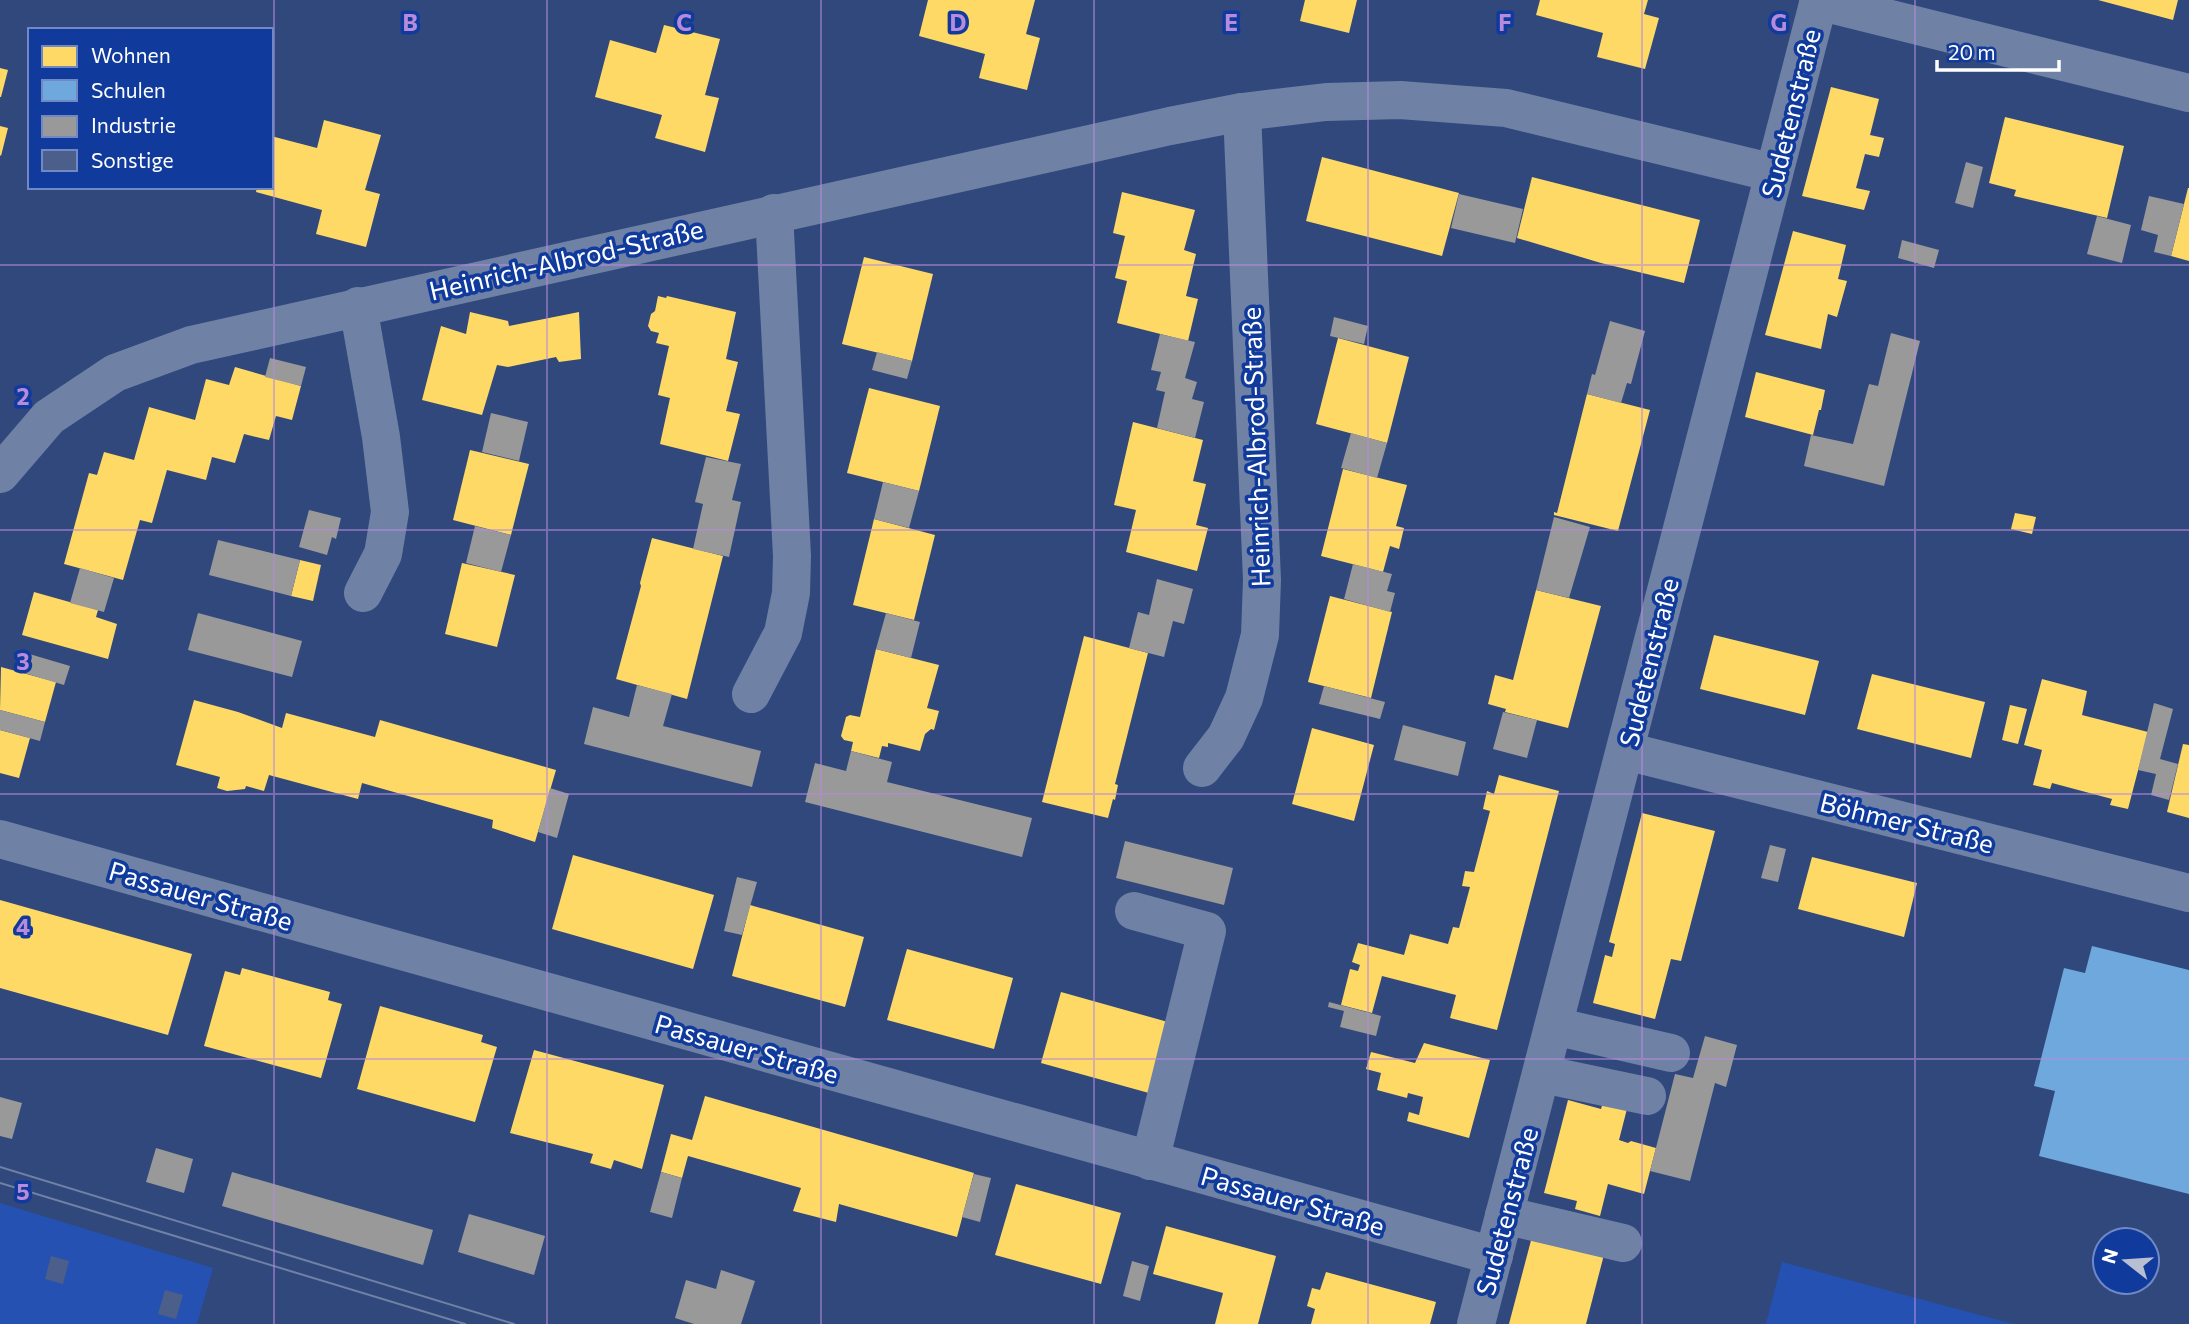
<svg xmlns="http://www.w3.org/2000/svg" width="2189" height="1324" font-family="Commissioner,sans-serif">
<rect width="100%" height="100%" fill="#30487c"/>
<!-- green -->
<g fill="#2552b2">
<polygon points="0,1203 213,1268 197,1324 0,1324"/>
<polygon points="1782,1262 2013,1324 1766,1324"/>
</g>
<!-- homes -->
<g fill="#ffd966">
<polygon points="928,0 1035,0 1026,34 1040,38 1027,90 979,78 985,54 919,36"/>
<polygon points="1305,0 1357,0 1349,33 1300,21"/>
<polygon points="1540,0 1648,0 1644,14 1659,18 1645,69 1597,57 1603,33 1536,15"/>
<polygon points="2098,0 2178,0 2173,20"/>
<polygon points="664,25 720,39 705,95 719,98 705,152 655,138 662,115 595,97 610,40 656,53"/>
<polygon points="0,68 8,70 1,97 0,97"/>
<polygon points="1831,87 1879,99 1870,135 1884,138 1879,157 1865,154 1856,188 1870,191 1864,210 1802,196"/>
<polygon points="2005,117 2124,146 2107,218 2014,196 2016,190 1989,183"/>
<polygon points="324,120 381,135 365,190 380,194 366,247 316,234 322,210 256,192 257,187 271,187 271,136 317,148"/>
<polygon points="0,126 8,128 1,156 0,155"/>
<polygon points="1322,157 1459,193 1442,256 1306,221"/>
<polygon points="1532,177 1700,220 1684,283 1601,263 1517,238"/>
<polygon points="2188,188 2189,188 2189,261 2171,256"/>
<polygon points="1122,192 1195,210 1184,250 1196,254 1186,296 1198,299 1188,341 1117,323 1127,281 1115,278 1125,236 1113,233"/>
<polygon points="1793,231 1846,245 1838,279 1847,281 1837,317 1828,314 1821,349 1765,335"/>
<polygon points="864,257 933,274 912,361 842,344"/>
<polygon points="658,296 666,298 667,296 736,312 726,359 738,362 726,411 740,414 728,461 660,444 670,398 658,395 669,346 656,343 659,333 651,331 648,326 651,314 655,311"/>
<polygon points="470,312 508,321 509,326 579,312 581,359 559,362 556,357 508,367 497,365 482,415 422,400 441,326 466,334"/>
<polygon points="1338,338 1409,357 1387,443 1316,424"/>
<polygon points="235,367 301,386 292,420 276,416 269,440 244,434 235,463 212,457 206,480 167,470 152,523 140,520 123,580 64,564 89,473 97,475 104,452 134,460 149,407 195,420 206,379 229,385"/>
<polygon points="1756,372 1825,390 1821,410 1819,410 1813,435 1745,417"/>
<polygon points="869,388 940,406 919,491 847,473"/>
<polygon points="1587,394 1650,410 1618,531 1554,515 1554,512 1557,513"/>
<polygon points="1133,422 1203,440 1193,481 1206,484 1196,525 1208,528 1197,571 1126,552 1136,510 1114,505"/>
<polygon points="470,450 529,464 511,535 453,520"/>
<polygon points="1343,469 1407,485 1396,526 1404,528 1399,549 1390,546 1383,572 1321,556"/>
<polygon points="2015,513 2036,517 2032,534 2011,529"/>
<polygon points="874,519 935,535 914,620 853,605"/>
<polygon points="652,538 723,556 687,699 616,679 641,586 640,583"/>
<polygon points="300,560 321,565 313,601 291,596"/>
<polygon points="462,563 515,575 497,647 445,634"/>
<polygon points="1536,590 1601,606 1568,728 1505,712 1506,709 1488,704 1495,675 1513,680"/>
<polygon points="34,592 98,610 96,617 117,624 108,659 22,635"/>
<polygon points="1330,596 1392,612 1371,698 1308,682"/>
<polygon points="1714,635 1819,661 1805,715 1700,689"/>
<polygon points="1084,636 1148,653 1115,784 1118,785 1115,800 1113,799 1108,818 1042,802"/>
<polygon points="876,649 939,665 927,708 939,711 934,730 931,729 925,734 920,751 888,743 888,747 882,746 879,758 851,751 853,742 844,740 841,736 846,717 850,715 860,717"/>
<polygon points="1,667 56,682 45,722 0,710"/>
<polygon points="1872,674 1985,702 1971,758 1857,729"/>
<polygon points="2042,679 2087,691 2082,715 2148,732 2128,809 2110,805 2112,799 2052,783 2050,789 2033,785 2042,750 2024,745"/>
<polygon points="194,700 238,712 282,728 286,713 375,737 380,720 556,770 535,842 492,828 493,820 362,783 358,799 269,775 264,791 246,786 245,789 227,791 217,788 220,777 176,765"/>
<polygon points="2010,705 2027,709 2018,744 2002,740"/>
<polygon points="1312,728 1374,745 1354,821 1292,804"/>
<polygon points="0,730 30,738 19,778 0,773"/>
<polygon points="2183,744 2189,745 2189,818 2167,812"/>
<polygon points="1499,775 1559,791 1497,1030 1450,1018 1456,995 1382,976 1372,1013 1341,1005 1350,969 1358,971 1360,965 1352,962 1358,943 1404,955 1410,934 1448,944 1453,927 1459,928 1470,887 1462,886 1465,871 1474,872 1490,811 1483,809 1487,791 1494,794"/>
<polygon points="1642,813 1715,831 1681,961 1671,959 1655,1019 1593,1003 1605,955 1612,957 1615,944 1609,942"/>
<polygon points="573,855 714,895 693,969 552,929"/>
<polygon points="1812,857 1917,883 1904,937 1798,909"/>
<polygon points="0,900 192,954 168,1035 0,988"/>
<polygon points="750,905 864,937 845,1007 732,976"/>
<polygon points="907,949 1013,978 994,1049 887,1020"/>
<polygon points="242,968 330,992 328,1000 342,1004 321,1078 204,1046 225,971 240,975"/>
<polygon points="1061,992 1175,1024 1156,1095 1041,1063"/>
<polygon points="380,1006 483,1035 481,1042 497,1047 475,1122 357,1089"/>
<polygon points="1424,1043 1490,1060 1469,1138 1407,1121 1409,1112 1419,1115 1423,1097 1408,1093 1407,1098 1377,1090 1381,1073 1366,1069 1371,1052 1415,1063"/>
<polygon points="534,1050 664,1085 642,1169 614,1160 611,1169 590,1163 593,1154 510,1133"/>
<polygon points="705,1096 974,1173 957,1237 839,1204 836,1222 793,1211 801,1188 688,1156 682,1178 661,1172 671,1134 692,1140"/>
<polygon points="1604,1099 1628,1105 1619,1140 1628,1143 1631,1141 1656,1148 1644,1194 1608,1184 1600,1216 1575,1209 1577,1201 1544,1193 1568,1100 1601,1109"/>
<polygon points="1016,1184 1121,1213 1101,1284 995,1255"/>
<polygon points="1166,1226 1276,1256 1258,1324 1215,1324 1223,1293 1153,1274"/>
<polygon points="1534,1229 1606,1247 1586,1324 1509,1324"/>
<polygon points="1326,1272 1436,1302 1430,1324 1311,1324 1315,1309 1307,1306 1312,1288 1320,1290"/>
</g>
<!-- schools -->
<polygon fill="#6fa8dc" points="2092,946 2189,970 2189,1194 2039,1156 2055,1091 2034,1086 2064,968 2085,973"/>
<!-- industry -->
<g fill="#999">
<polygon points="1966,162 1983,167 1973,208 1955,203"/>
<polygon points="1459,194 1523,209 1515,243 1451,228"/>
<polygon points="2149,196 2184,204 2171,256 2154,252 2158,235 2141,230"/>
<polygon points="2097,216 2131,225 2122,263 2087,254"/>
<polygon points="1902,240 1939,250 1934,268 1898,258"/>
<polygon points="1334,317 1368,326 1364,344 1330,336"/>
<polygon points="1610,321 1645,331 1631,384 1627,383 1621,403 1587,394 1592,374 1595,375"/>
<polygon points="1891,333 1920,341 1884,486 1804,466 1811,435 1853,444 1869,384 1878,386"/>
<polygon points="1160,334 1195,342 1185,378 1197,382 1192,399 1204,402 1195,438 1157,428 1165,392 1156,390 1161,372 1151,370"/>
<polygon points="877,352 912,361 907,379 872,370"/>
<polygon points="270,358 306,367 301,386 265,377"/>
<polygon points="491,413 528,422 519,461 482,452"/>
<polygon points="1351,433 1387,443 1377,478 1341,468"/>
<polygon points="706,457 741,464 732,500 741,502 729,557 693,549 703,504 695,502"/>
<polygon points="883,482 919,491 909,528 874,519"/>
<polygon points="309,510 341,518 336,539 332,537 327,555 299,547"/>
<polygon points="1554,517 1590,527 1569,598 1536,590"/>
<polygon points="475,526 511,535 501,572 466,563"/>
<polygon points="218,540 300,560 291,596 209,575"/>
<polygon points="1353,564 1392,574 1387,591 1395,593 1390,612 1344,599"/>
<polygon points="80,568 114,578 104,612 70,603"/>
<polygon points="1157,579 1193,589 1184,624 1173,621 1164,657 1129,648 1138,612 1149,615"/>
<polygon points="198,613 302,641 292,677 188,650"/>
<polygon points="886,613 920,622 911,658 876,649"/>
<polygon points="26,653 70,666 64,685 21,672"/>
<polygon points="637,685 672,694 663,726 761,751 752,787 584,744 593,707 629,717"/>
<polygon points="1324,686 1385,702 1380,719 1319,704"/>
<polygon points="2154,703 2173,709 2160,759 2178,764 2169,800 2151,795 2156,774 2138,770"/>
<polygon points="0,710 45,722 40,741 0,730"/>
<polygon points="1503,712 1537,720 1527,758 1493,749"/>
<polygon points="1403,725 1466,742 1458,776 1394,760"/>
<polygon points="851,751 892,762 887,782 1032,818 1022,857 805,802 815,763 846,771"/>
<polygon points="550,788 569,794 557,838 538,832"/>
<polygon points="1125,841 1233,868 1224,905 1116,878"/>
<polygon points="1770,845 1786,849 1778,882 1761,878"/>
<polygon points="737,877 757,882 742,935 724,931"/>
<polygon points="1329,1002 1381,1016 1376,1036 1340,1027 1344,1011 1328,1007"/>
<polygon points="1705,1036 1737,1045 1726,1087 1715,1083 1690,1181 1650,1171 1675,1074 1693,1078"/>
<polygon points="0,1097 22,1103 12,1139 0,1136"/>
<polygon points="156,1148 193,1159 184,1193 146,1182"/>
<polygon points="232,1172 433,1230 423,1265 222,1206"/>
<polygon points="661,1172 682,1178 672,1218 650,1212"/>
<polygon points="974,1174 991,1178 980,1222 962,1217"/>
<polygon points="469,1214 545,1236 534,1275 458,1252"/>
<polygon points="1132,1261 1149,1266 1140,1301 1123,1296"/>
<polygon points="721,1270 755,1281 741,1324 694,1324 675,1318 686,1280 716,1289"/>
</g>
<!-- building -->
<g fill="#4c5f8a">
<polygon points="51,1256 69,1261 63,1284 45,1279"/>
<polygon points="165,1290 183,1295 176,1319 158,1314"/>
</g>
<g fill="none" stroke-linecap="round" stroke-linejoin="round">
<!-- minor -->
<g stroke="#7081a6" stroke-width="38">
<polyline points="1818,1 2189,93"/>
<polyline points="358,306 381,437 390,512 383,554 363,593"/>
<polyline points="0,474 49,417 115,373 191,345 1170,126 1242,112 1326,102 1400,100 1506,108 1774,173"/>
<polyline points="751,694 783,633 791,593 792,556 774,213"/>
<polyline points="1626,751 2189,893"/>
<polyline points="1202,768 1226,737 1244,698 1260,635 1262,580 1242,112"/>
<polyline points="0,839 1494,1256"/>
<polyline points="1134,911 1207,931 1150,1161"/>
<polyline points="1554,1026 1671,1053"/>
<polyline points="1542,1074 1647,1096"/>
<polyline points="1504,1215 1623,1243"/>
<polyline points="1476,1324 1819,0"/>
</g>
<!-- tram -->
<g stroke="#7081a5" stroke-width="2">
<polyline points="0,1167 514,1324"/>
<polyline points="0,1183 465,1324"/>
</g>
</g>
<!-- grid -->
<path fill="none" stroke="#b68bdc" stroke-width="2" stroke-opacity="0.55" d="M 274,0 L 274,1324M 547,0 L 547,1324M 821,0 L 821,1324M 1094,0 L 1094,1324M 1368,0 L 1368,1324M 1642,0 L 1642,1324M 1915,0 L 1915,1324M 0,265 L 2189,265M 0,530 L 2189,530M 0,794 L 2189,794M 0,1059 L 2189,1059"/>
<g text-anchor="middle" dominant-baseline="central" stroke-width="7" stroke-linejoin="round" paint-order="stroke">
<!-- street labels -->
<g font-size="26" fill="#fff" stroke="#103b9c">
<text transform="translate(1790 113) rotate(-76)">Sudetenstraße</text>
<text transform="translate(566 259) rotate(-13)">Heinrich-Albrod-Straße</text>
<text transform="translate(1255 447) rotate(-92)">Heinrich-Albrod-Straße</text>
<text transform="translate(1648 662) rotate(-76)">Sudetenstraße</text>
<text transform="translate(1907 822) rotate(14)">Böhmer Straße</text>
<text transform="translate(201 895) rotate(16)">Passauer Straße</text>
<text transform="translate(747 1048) rotate(16)">Passauer Straße</text>
<text transform="translate(1293 1200) rotate(16)">Passauer Straße</text>
<text transform="translate(1506 1211) rotate(-75)">Sudetenstraße</text>
</g>
</g>
<g font-size="23" text-anchor="middle" font-weight="bold" fill="#b68bdc" stroke="#103b9c" stroke-width="7" stroke-linejoin="round" paint-order="stroke">
<text x="410" y="31">B</text>
<text x="684" y="31">C</text>
<text x="958" y="31">D</text>
<text x="1231" y="31">E</text>
<text x="1505" y="31">F</text>
<text x="1779" y="31">G</text>
<text x="23" y="405">2</text>
<text x="23" y="670">3</text>
<text x="23" y="935">4</text>
<text x="23" y="1200">5</text>
</g>
<!-- legend -->
<rect x="28" y="28" width="245" height="161" fill="#103b9c" stroke="#7089c4" stroke-width="2"/>
<rect x="42" y="46" width="35" height="21" fill="#ffd966" stroke="#7089c4" stroke-width="2"/>
<text x="91" y="63" font-size="21" fill="#ffffff">Wohnen</text>
<rect x="42" y="80" width="35" height="21" fill="#6fa8dc" stroke="#7089c4" stroke-width="2"/>
<text x="91" y="98" font-size="21" fill="#ffffff">Schulen</text>
<rect x="42" y="116" width="35" height="21" fill="#999999" stroke="#7089c4" stroke-width="2"/>
<text x="91" y="133" font-size="21" fill="#ffffff">Industrie</text>
<rect x="42" y="150" width="35" height="21" fill="#4c5f8a" stroke="#7089c4" stroke-width="2"/>
<text x="91" y="168" font-size="21" fill="#ffffff">Sonstige</text>
<!-- north arrow -->
<g transform="translate(2126 1261) rotate(287)"><circle r="33" fill="#103b9c" stroke="#7089c4" stroke-width="2"/>
<path d="M0-5L12 26L0 18L-12 26Z" fill="#b7bfd1"/>
<text y="-10" font-size="19" font-weight="bold" text-anchor="middle" fill="#ffffff">N</text>
</g>
<!-- scale -->
<path d="M1937 60v10h122v-10" fill="none" stroke="#ffffff" stroke-width="3.5"/>
<text x="1948" y="60" font-size="21" fill="#ffffff" stroke="#103b9c" stroke-width="5" paint-order="stroke">20 m</text>
</svg>
